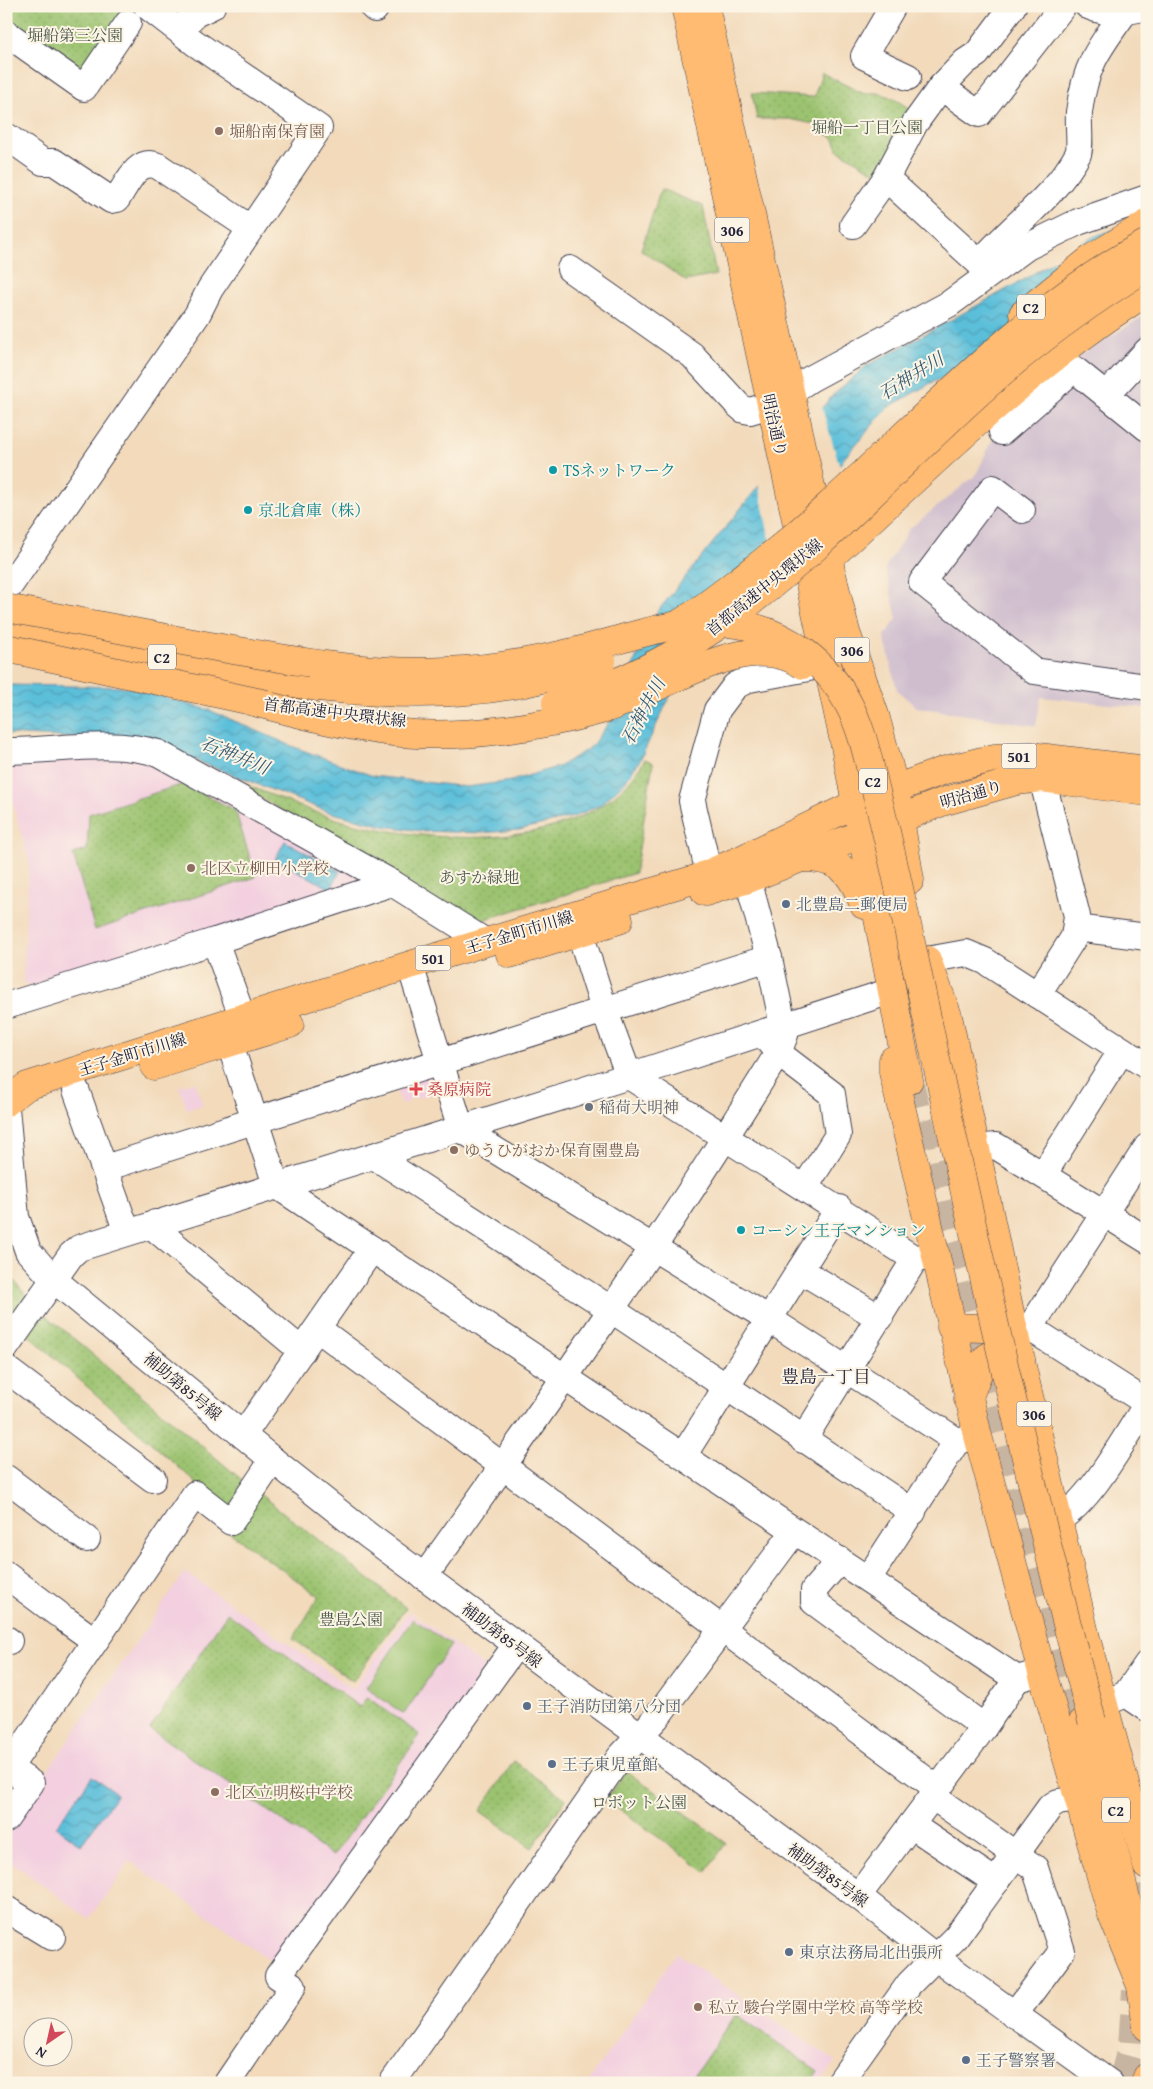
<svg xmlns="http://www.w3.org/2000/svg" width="1153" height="2089" font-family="'Gentium Book Plus','Noto Serif JP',serif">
<defs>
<pattern id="park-dots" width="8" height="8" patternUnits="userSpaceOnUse" patternTransform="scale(1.25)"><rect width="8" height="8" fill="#9bc36f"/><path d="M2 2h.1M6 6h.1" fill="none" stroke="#85a761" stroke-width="1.8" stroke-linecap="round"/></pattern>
<pattern id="water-waves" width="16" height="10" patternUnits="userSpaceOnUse" patternTransform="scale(1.25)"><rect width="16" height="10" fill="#5cbfda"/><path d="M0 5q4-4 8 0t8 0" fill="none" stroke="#4c9bb2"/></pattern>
</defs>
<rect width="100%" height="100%" fill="#fcf5e5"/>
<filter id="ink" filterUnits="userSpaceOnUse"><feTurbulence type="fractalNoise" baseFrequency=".02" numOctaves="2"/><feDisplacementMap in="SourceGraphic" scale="10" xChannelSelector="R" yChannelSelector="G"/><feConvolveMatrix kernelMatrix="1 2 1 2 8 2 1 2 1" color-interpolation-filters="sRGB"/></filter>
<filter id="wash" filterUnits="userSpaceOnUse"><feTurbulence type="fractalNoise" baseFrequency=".0096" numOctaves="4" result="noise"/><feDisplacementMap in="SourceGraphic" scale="20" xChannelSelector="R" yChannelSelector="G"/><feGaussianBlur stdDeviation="1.12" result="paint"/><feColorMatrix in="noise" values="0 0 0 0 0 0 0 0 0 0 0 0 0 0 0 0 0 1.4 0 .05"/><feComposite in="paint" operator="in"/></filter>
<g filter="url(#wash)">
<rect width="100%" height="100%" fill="#f2dabb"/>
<!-- built -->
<g fill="#f3cfdf">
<polygon points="127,751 367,875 365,888 35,989 23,982 29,861 6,778 6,760"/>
<polygon points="428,1075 434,1078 437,1093 408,1100 408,1103 401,1104 395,1086"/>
<polygon points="195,1082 203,1105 187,1109 179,1086"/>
<polygon points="185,1572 353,1689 409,1611 487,1668 276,1965 130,1861 89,1919 6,1858 6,1831"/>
<polygon points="676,1953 835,2061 820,2083 588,2083"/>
</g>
<!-- industrial -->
<polygon fill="#cfbdce" points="1147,314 1147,708 1041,697 1036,726 916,707 897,690 884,636 897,619 885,568 909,529 976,475 998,427 1072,360"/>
<!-- grass -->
<polygon fill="#9bc36f" stroke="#5e7255" points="413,1619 451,1645 404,1714 366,1688"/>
<!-- park -->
<g fill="url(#park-dots)" stroke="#5e7255">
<polygon points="6,6 113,6 123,13 85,71 77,72 6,23"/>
<path d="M 822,73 L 864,94 C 883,89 900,102 915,113 L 880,175 L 839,151 L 834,139 L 814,124 L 790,119 L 757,119 L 752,93 L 814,97 Z"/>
<polygon points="661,189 703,206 716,275 686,281 641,250"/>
<path d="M 645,759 L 653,763 L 635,873 L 473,923 L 220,774 C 262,791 304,810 347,822 C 439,845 592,855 645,759 Z"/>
<polygon points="183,784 235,810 256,877 95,930 73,854 87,850 89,814"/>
<polygon points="6,1271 35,1306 253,1489 406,1608 353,1681 293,1639 319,1596 229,1532 192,1479 6,1315"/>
<polygon points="227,1613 360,1707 367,1697 420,1735 333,1856 150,1729"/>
<polygon points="514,1761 566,1799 532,1848 480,1811"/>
<polygon points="626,1771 726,1843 706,1872 606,1799"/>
<polygon points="736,2014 818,2071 810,2083 689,2083"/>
</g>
<!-- water -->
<g fill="url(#water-waves)" stroke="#3f708a">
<polygon points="1120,227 1133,284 931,383 887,408 845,457 670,696 640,760 624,783 600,805 573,817 519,830 480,833 422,831 384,826 329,812 177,753 93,739 6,734 6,685 128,687 209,710 294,747 373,776 467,787 511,781 560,766 591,747 611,720 653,617 830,398 865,367 1018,283 1093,237"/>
<polygon points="285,841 340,871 331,889 275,859"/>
<polygon points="92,1776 117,1794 81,1845 56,1827"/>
</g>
<!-- pier -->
<polygon fill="#f2dabb" points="821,405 840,467 773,557 758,481"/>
</g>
<g filter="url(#ink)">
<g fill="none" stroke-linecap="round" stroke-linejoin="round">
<!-- major-tunnel -->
<g stroke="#c8b5a1" stroke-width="28" stroke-dasharray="28 14" stroke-linecap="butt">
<polyline points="909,1080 1042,1609 1080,1753"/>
<polyline points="1132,1843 1147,1901"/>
<polyline points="1122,2083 1132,2045 1136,1991"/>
</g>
<!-- minor casing -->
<g stroke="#413e4e" stroke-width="28">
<g id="minor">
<polyline points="372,6 375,9"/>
<polyline points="893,6 864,56 908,77"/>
<path d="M 1088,6 C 1108,15 1126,12 1147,7"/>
<polyline points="180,30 195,14 212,6"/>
<polyline points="6,33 84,88 128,23"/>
<polyline points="941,87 979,114 1063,6"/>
<path d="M 6,136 L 43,162 L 54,162 L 111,200 L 117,199 C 127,184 137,157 158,166 L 250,228"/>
<polyline points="886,178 990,273"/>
<polyline points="853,225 886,178 915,123 941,87 965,62 977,54 1013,6"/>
<path d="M 997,267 L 986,256 C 1015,224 1058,192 1078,154 C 1081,147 1078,122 1079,112 C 1085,66 1098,49 1124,13"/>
<polyline points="570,269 692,355 738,405 744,410 750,411 770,405 810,379 949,304 1027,247 1078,222 1147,198"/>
<polyline points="1106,395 1147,351"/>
<polyline points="1002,432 1074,369 1147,428"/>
<polyline points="1022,510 993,488 922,582 1034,671 1147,687"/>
<polyline points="6,591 197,315 210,289 319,128 195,43 147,6"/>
<path d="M 6,751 C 57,751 109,739 158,753 L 392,883 L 486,942"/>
<polyline points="709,874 692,801 717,710 735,686 749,679 819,666"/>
<polyline points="1076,928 1147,937"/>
<polyline points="580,933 604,1009 629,1076 915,1259"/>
<polyline points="927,960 966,953 985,961 1147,1066"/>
<polyline points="410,965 461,1129 769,1319 957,1441"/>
<polyline points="1037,995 1074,937 1077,916 1042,778"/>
<polyline points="6,1006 215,941"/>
<polyline points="243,1019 215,941 392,883"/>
<polyline points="767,1039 778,1053 832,1094 838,1135 805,1187"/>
<polyline points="230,1044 276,1185 1017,1679 1042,1672"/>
<polyline points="76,1090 127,1232"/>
<polyline points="6,1108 16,1217 28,1251 53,1279 273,1460 369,1536 858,1896 946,1965 1110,2083"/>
<polyline points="977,1148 996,1146 1147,1240"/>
<polyline points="374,1156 612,1310 913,1512"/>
<polyline points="105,1168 769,958"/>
<polyline points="1043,1175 1122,1050"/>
<polyline points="155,1223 158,1231 302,1351"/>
<polyline points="800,1270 880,1318"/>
<polyline points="1030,1328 1147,1147"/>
<polyline points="318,1329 938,1789"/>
<polyline points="1014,1329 1030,1328 1147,1403"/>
<polyline points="6,1347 71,1255 79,1248 629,1076 891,991"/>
<polyline points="6,1369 153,1479"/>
<polyline points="243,1435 372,1249"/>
<polyline points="803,1440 915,1259 933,1254"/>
<polyline points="683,1456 839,1208"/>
<polyline points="6,1478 87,1539"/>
<path d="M 1059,1519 C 1092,1500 1125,1437 1147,1404"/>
<polyline points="840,1560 814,1590 814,1602 984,1727"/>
<polyline points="6,1575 58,1614"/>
<path d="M 424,1577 C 547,1405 667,1233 778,1053 L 785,1035 L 769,958 L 748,879"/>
<polyline points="868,1579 957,1441 974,1437"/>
<polyline points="66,1620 94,1640"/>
<polyline points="6,1639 9,1641"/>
<polyline points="1126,1694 1147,1708"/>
<polyline points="1103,1704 1126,1694 1147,1664"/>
<polyline points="6,1766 31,1783 6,1819"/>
<polyline points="13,1770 13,1762 195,1494 231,1522 273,1460"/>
<polyline points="932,1796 1035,1868 1062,1951 1014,2015"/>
<polyline points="911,1825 996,1882"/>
<polyline points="858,1896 984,1727 1017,1679"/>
<polyline points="6,1909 52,1937"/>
<polyline points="227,2083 293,1986 278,1976 516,1645"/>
<polyline points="392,2083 620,1757 657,1717 794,1532"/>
<polyline points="839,2083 909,1984 956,1937 1050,1807 1058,1802 1078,1799"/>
</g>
</g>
<!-- major casing -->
<g stroke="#413e4e" stroke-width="29">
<g id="major">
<polyline points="685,6 845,746 909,1080"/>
<polyline points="705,6 816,509 846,632 875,715 895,789 910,880"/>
<path d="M 802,858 C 840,858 851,871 864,905"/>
<polyline points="705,892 748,879 942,802 1016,781 1042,778 1147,792"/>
<polyline points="510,954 619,920"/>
<polyline points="927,960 948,1016 1016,1341 1086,1638 1147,1866"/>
<polyline points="893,1060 893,1072 978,1436 1042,1672 1112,1915 1141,1986 1147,2027"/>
<polyline points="154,1066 290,1024"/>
<polyline points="6,1102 27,1086 410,965 696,879 742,859 855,804 945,770 994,758 1030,756 1147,770"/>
<polyline points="951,1327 1014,1329"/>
<path d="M 968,1399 C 981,1369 983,1338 1021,1359"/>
<polyline points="1145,2083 1147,2077"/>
</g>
</g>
<!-- highway casing -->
<g stroke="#413e4e" stroke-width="29">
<g id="highway">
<polyline points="1023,314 1092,258 1147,224"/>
<path d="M 808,577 C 918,479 1021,371 1147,292"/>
<polyline points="6,624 278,681 318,687"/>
<polyline points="1082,1723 1127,1902 1141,1986"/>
</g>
</g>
<!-- minor -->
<use href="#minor" stroke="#fff" stroke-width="26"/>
<!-- major -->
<use href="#major" stroke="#febb71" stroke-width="28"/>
<!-- highway -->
<use href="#highway" stroke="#febb71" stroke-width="28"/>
<!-- highway-bridge casing -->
<g stroke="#413e4e" stroke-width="29" stroke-linecap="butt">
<g id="highway-bridge">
<path d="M 6,608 C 86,622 165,639 245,652 C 311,664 380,675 447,671 C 492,669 537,661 581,650 C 633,637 689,614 743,625 C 787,633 827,663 848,703 C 863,730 869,764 877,795 C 897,873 913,952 930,1032 C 979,1262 1032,1493 1092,1721"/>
<path d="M 679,624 C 702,610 724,592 746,575 C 884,470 992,327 1147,243"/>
<polyline points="6,648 266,704"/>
<path d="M 318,687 C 421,698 503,697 602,661"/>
<path d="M 250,701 C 300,714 350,728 402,733 C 465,739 540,727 601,710 C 659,694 745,625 803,665"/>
<path d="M 556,703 C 735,656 853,504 986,386 C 1036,341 1090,302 1147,267"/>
</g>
</g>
<!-- highway-bridge -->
<use href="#highway-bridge" stroke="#febb71" stroke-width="28"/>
</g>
</g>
<!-- markers -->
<g fill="#8d6e63" stroke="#fcf5e5" stroke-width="2">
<circle cx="219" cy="131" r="5"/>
<circle cx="191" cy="868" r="5"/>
<circle cx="454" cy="1150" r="5"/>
<circle cx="215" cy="1792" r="5"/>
<circle cx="698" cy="2007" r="5"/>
</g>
<g fill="#0f9aa8" stroke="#fcf5e5" stroke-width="2">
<circle cx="553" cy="470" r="5"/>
<circle cx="248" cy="510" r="5"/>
<circle cx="741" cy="1230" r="5"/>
</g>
<g fill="#5c6f8a" stroke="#fcf5e5" stroke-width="2">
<circle cx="786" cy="904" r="5"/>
<circle cx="527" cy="1706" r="5"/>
<circle cx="552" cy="1764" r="5"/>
<circle cx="789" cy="1952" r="5"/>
<circle cx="966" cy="2060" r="5"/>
</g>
<path fill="#e0444e" stroke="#fcf5e5" stroke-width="2" d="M413.5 1081.5h5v5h5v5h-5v5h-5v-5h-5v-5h5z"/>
<circle fill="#6b7280" stroke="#fcf5e5" stroke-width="2" cx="589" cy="1107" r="5"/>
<g text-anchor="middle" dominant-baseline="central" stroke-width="4" stroke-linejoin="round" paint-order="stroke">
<!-- shield labels -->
<g fill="#fcf5e5" stroke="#63616e" stroke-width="1">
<rect x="714.5" y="217.5" width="35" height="25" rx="4"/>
<rect x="1017" y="294.5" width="28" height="25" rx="4"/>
<rect x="834.5" y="637.5" width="35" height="25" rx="4"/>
<rect x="148" y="644.5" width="28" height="25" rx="4"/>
<rect x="1001.5" y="743.5" width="35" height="25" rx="4"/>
<rect x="859" y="768.5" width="28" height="25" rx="4"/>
<rect x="415.5" y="945.5" width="35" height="25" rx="4"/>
<rect x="1016.5" y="1401.5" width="35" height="25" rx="4"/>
<rect x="1102" y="1797.5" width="28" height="25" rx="4"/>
</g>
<g font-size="15" font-weight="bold" fill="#22223b">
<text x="732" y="230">306</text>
<text x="1031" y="307">C2</text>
<text x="852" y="650">306</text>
<text x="162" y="657">C2</text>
<text x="1019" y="756">501</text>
<text x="873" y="781">C2</text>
<text x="433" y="958">501</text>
<text x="1034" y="1414">306</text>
<text x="1116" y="1810">C2</text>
</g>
<!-- park labels -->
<g font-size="16" fill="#4c5a4d" stroke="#fcf5e5">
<text x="75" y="35">堀船第三公園</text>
<text x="867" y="127">堀船一丁目公園</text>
<text x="479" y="877">あすか緑地</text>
<text x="351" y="1619">豊島公園</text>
<text x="639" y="1802">ロボット公園</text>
</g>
<!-- education labels -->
<g font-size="16" fill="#785e54" stroke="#fcf5e5" text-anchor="start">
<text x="229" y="131">堀船南保育園</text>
<text x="201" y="868">北区立柳田小学校</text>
<text x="464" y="1150">ゆうひがおか保育園豊島</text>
<text x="225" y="1792">北区立明桜中学校</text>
<text x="708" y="2007">私立 駿台学園中学校 高等学校</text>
</g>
<!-- street labels -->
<g font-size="16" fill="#22223b" stroke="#fcf5e5">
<text transform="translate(775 425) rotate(77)">明治通り</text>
<text transform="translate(764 587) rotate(-39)">首都高速中央環状線</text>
<text transform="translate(335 712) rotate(7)">首都高速中央環状線</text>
<text transform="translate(971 794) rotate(-16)">明治通り</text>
<text transform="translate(519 932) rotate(-17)">王子金町市川線</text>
<text transform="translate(132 1054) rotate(-17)">王子金町市川線</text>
<text transform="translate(183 1386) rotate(40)">補助第85号線</text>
<text transform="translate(502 1635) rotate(37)">補助第85号線</text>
<text transform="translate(828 1875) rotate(36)">補助第85号線</text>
</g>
<!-- culture labels -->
<g font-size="16" fill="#0d838f" stroke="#fcf5e5" text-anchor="start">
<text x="563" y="470">TSネットワーク</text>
<text x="258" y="510">京北倉庫（株）</text>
<text x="751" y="1230">コーシン王子マンション</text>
</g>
<!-- service labels -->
<g font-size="16" fill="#4e5e75" stroke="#fcf5e5" text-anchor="start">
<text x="796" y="904">北豊島二郵便局</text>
<text x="537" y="1706">王子消防団第八分団</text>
<text x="562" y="1764">王子東児童館</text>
<text x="799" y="1952">東京法務局北出張所</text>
<text x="976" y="2060">王子警察署</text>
</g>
<!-- health labels -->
<g font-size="16" fill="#be3a42" stroke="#fcf5e5" text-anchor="start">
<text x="427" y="1089">桑原病院</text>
</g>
<!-- worship labels -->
<g font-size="16" fill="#5b616d" stroke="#fcf5e5" text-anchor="start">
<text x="599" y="1107">稲荷大明神</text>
</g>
<!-- water labels -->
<g font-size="18" font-style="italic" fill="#365973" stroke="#fcf5e5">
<text transform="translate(911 376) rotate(-32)">石神井川</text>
<text transform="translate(643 711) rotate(-62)">石神井川</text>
<text transform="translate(235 755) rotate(22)">石神井川</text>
</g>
<!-- neighbourhood labels -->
<g font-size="18" fill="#22223b" stroke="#fcf5e5">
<text x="826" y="1376">豊島一丁目</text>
</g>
</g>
<!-- margin -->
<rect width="1153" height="2089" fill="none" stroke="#fcf5e5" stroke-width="25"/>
<!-- north arrow -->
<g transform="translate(48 2042) rotate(214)"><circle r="24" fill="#fcf5e5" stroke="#a5a1a1"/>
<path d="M0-4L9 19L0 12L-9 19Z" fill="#d1495b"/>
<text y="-8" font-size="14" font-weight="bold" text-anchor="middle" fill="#22223b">N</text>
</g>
</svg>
